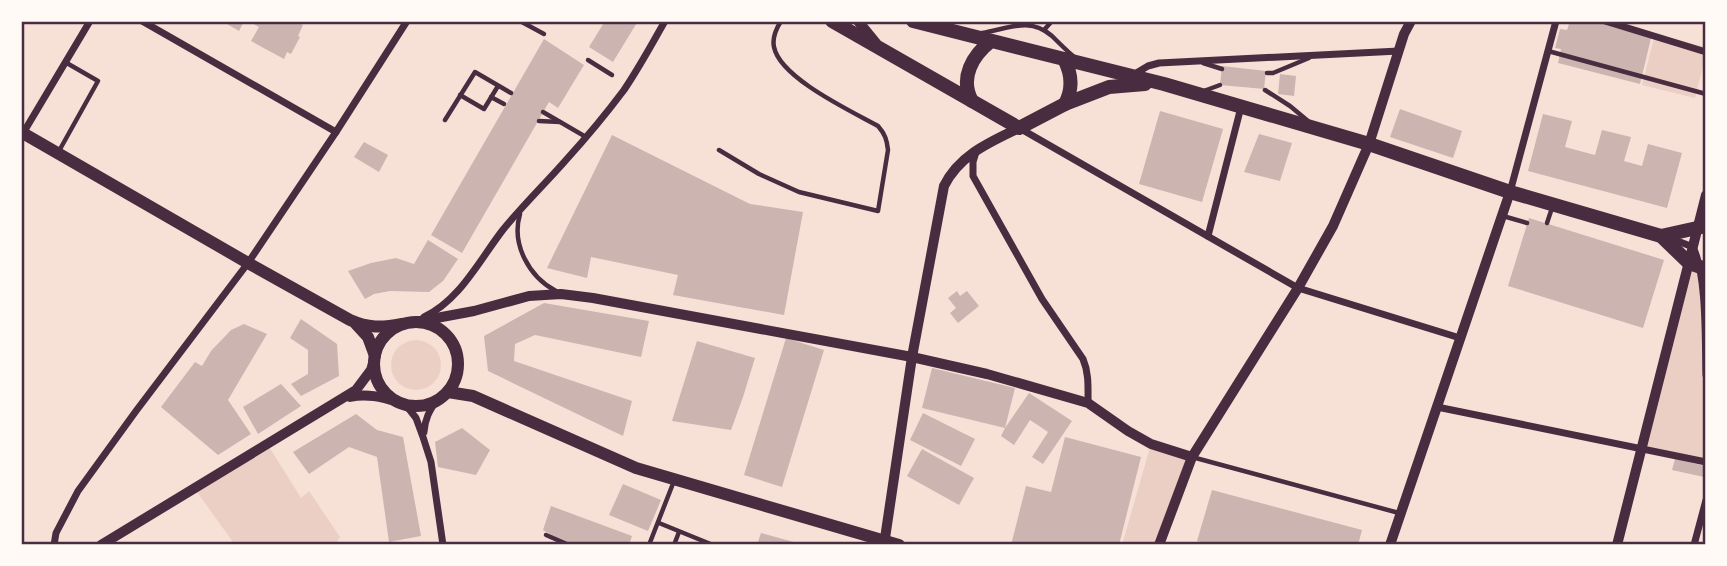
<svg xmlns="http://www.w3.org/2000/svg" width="1727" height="566" font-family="Ubuntu,sans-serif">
<rect width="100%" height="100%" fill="#f7e1d7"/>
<!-- green -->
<g fill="#ebcfc5">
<polygon points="1655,34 1706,47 1706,55 1695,98 1642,85"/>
<polygon points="1689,263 1700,268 1706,375 1706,462 1643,449"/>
<circle cx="416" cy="365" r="25"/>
<polygon points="1151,444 1192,457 1159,545 1122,545"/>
<polygon points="268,445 301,498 309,491 340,537 335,545 235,545 195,489"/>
</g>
<!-- building -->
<g fill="#ccb4b1">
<polygon points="222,21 244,21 239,31"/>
<polygon points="248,21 295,21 303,25 298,36 300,37 291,54 287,52 284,59 251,41 259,27"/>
<polygon points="605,21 638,21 613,62 589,47"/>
<polygon points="1570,21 1601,21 1652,34 1640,84 1558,63 1561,49 1555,48 1560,29 1567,30"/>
<polygon points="544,39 584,65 558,108 549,102 462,253 431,235"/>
<polygon points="1222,66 1266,71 1264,89 1220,85"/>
<polygon points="1280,74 1296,76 1294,96 1278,94"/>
<polygon points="1400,109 1462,131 1453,158 1390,137"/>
<polygon points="1160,111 1223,129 1202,202 1139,184"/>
<polygon points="1543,114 1572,121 1565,147 1595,155 1602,130 1631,137 1624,161 1642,166 1648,144 1682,153 1667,208 1528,171"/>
<polygon points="1259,134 1292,143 1280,181 1244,172"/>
<polygon points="612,135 750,204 803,212 784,315 673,295 678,275 591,257 587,278 547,268"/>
<polygon points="364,142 388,155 379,172 354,157"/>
<polygon points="1529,218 1664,260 1643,328 1508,286"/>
<polygon points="428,240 458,259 443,281 429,292 390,291 374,294 365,299 348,271 371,263 396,258 414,264"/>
<polygon points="957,291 960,296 967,291 979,306 958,323 950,313 956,308 948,298"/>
<polygon points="544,303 649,321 641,357 535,335 515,344 514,361 632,401 623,436 488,371 484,336"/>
<polygon points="301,319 337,344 339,376 301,396 291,384 308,374 308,350 290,338"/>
<polygon points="244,324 267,334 228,400 251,434 218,455 161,407 195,362 202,366 211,351 231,330"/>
<polygon points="786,338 824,350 782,487 744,475"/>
<polygon points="697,341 755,358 743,397 731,430 672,421"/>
<polygon points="932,368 1015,388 1005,428 1029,393 1072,421 1043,464 1032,457 1048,432 1030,420 1014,445 1001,436 1005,428 922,408"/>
<polygon points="281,384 301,406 258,434 243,407"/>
<polygon points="923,413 975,439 961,466 910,440"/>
<polygon points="356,414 377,430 403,437 421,536 389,542 377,457 349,447 309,474 293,452"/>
<polygon points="462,428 490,450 476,475 438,467 435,442"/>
<polygon points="1065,437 1141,457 1119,545 1011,545 1026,486 1051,492"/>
<polygon points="922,449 974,478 959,505 907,476"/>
<polygon points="1675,459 1705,466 1704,477 1672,470"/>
<polygon points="623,484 661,500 648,531 609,515"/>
<polygon points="1212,490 1362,530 1358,545 1213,545 1197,541"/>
<polygon points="551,506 632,536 629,545 569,545 543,530"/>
<polygon points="761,533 801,544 801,545 757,545"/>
</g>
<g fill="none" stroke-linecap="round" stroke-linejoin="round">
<!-- service -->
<g stroke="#4a2c40" stroke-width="4.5">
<polyline points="520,21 544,34"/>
<polyline points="1044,30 1052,21"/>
<path d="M 982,33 C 1008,29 1029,16 1052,36 C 1059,43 1066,50 1073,56"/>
<polyline points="1548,51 1706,94"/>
<polyline points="588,60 612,75"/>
<polyline points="1203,63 1222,69"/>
<polyline points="1267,73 1273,73 1309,58"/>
<polyline points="1265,90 1290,106 1308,121"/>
<polyline points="1201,92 1220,85"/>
<polyline points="460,95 484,109 498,86"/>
<polyline points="491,97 504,104"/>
<polyline points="543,112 586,137"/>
<polyline points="445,120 475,72 511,93"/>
<polyline points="539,121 560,122"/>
<path d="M 719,150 L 759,174 L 799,192 L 878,211 L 888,150 C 887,140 885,134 878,126 C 851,111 780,78 774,47 C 772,38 776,29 781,21"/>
<polyline points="59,151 98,81 65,62"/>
<path d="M 520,214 C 511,244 529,277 556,291"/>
<polyline points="1503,216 1527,223"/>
<polyline points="1547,223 1553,205"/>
<polyline points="1192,457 1399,513"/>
<polyline points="659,523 713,545"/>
<polyline points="546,535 569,545"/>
<polyline points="649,545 674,481"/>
<polyline points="674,545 679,532"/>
</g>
<!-- minor -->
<g stroke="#4a2c40" stroke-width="7">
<polyline points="142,21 336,132"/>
<polyline points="1605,21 1706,52"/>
<polyline points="1133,75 1148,66 1159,63 1399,51"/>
<polyline points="1021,129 1298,288 1460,338"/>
<polyline points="22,135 90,21"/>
<path d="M 976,152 L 973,162 L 973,176 L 1042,299 L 1083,359 C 1089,373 1088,387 1088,403"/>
<polyline points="1510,192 1556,21"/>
<polyline points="1208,236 1241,107"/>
<path d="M 1667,237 L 1693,247 C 1707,275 1705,342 1706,375"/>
<path d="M 424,317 C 459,301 479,261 502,231 C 522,206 545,184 566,160 C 586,138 606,114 624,90 C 639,68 652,44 665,21"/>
<polyline points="398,402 409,409 416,418 423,437 431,462 443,545"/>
<polyline points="1437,407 1706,462"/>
<path d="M 424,432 C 425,419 429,411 437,400"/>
<polyline points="21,544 22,545"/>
<polyline points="54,545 56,533 78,491 136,411 248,263 336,132 407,21"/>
<polyline points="1694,545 1706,500"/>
</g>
<!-- tertiary -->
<g stroke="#4a2c40" stroke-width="10">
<polyline points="858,21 876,43"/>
<polyline points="415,322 474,311 529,296 561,294 593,298 912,357 987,374 1088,403 1128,431 1151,444 1192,457"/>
<path d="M 350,397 C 366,393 382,397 398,402"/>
<polyline points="101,545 356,390 371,370 375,356"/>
<path d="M 884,545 L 912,357 L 944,186 C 959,155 990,142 1019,128"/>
<polyline points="1159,545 1192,457 1298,288 1333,226 1369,144 1404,34 1411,21"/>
<polyline points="1390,545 1510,192"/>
<polyline points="1617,545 1706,195"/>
</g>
<!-- secondary -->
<g stroke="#4a2c40" stroke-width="12">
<path d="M 21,132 L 248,263 L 350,320 C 368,328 382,328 401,324"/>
<circle cx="416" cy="364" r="42"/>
<polyline points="356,324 368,337 375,356"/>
<polyline points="448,392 473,396 636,468 899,545"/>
</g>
<!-- primary -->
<g stroke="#4a2c40" stroke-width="14">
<polyline points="832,21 972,101"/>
<path d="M 913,21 L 1064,59 C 1072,74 1073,89 1065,104 L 1019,128 L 972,101 C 959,78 973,55 991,41"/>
<polyline points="1064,59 1164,84 1369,144 1510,192 1661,236 1689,263 1706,269"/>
<polyline points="1065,104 1109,87 1145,84"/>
<polyline points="1661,236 1706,226"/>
</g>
</g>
<!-- border -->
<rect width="1727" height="566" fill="none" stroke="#fffaf5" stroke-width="46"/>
<rect x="23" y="23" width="1681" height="520" fill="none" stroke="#4a2c40" stroke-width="2.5"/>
</svg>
